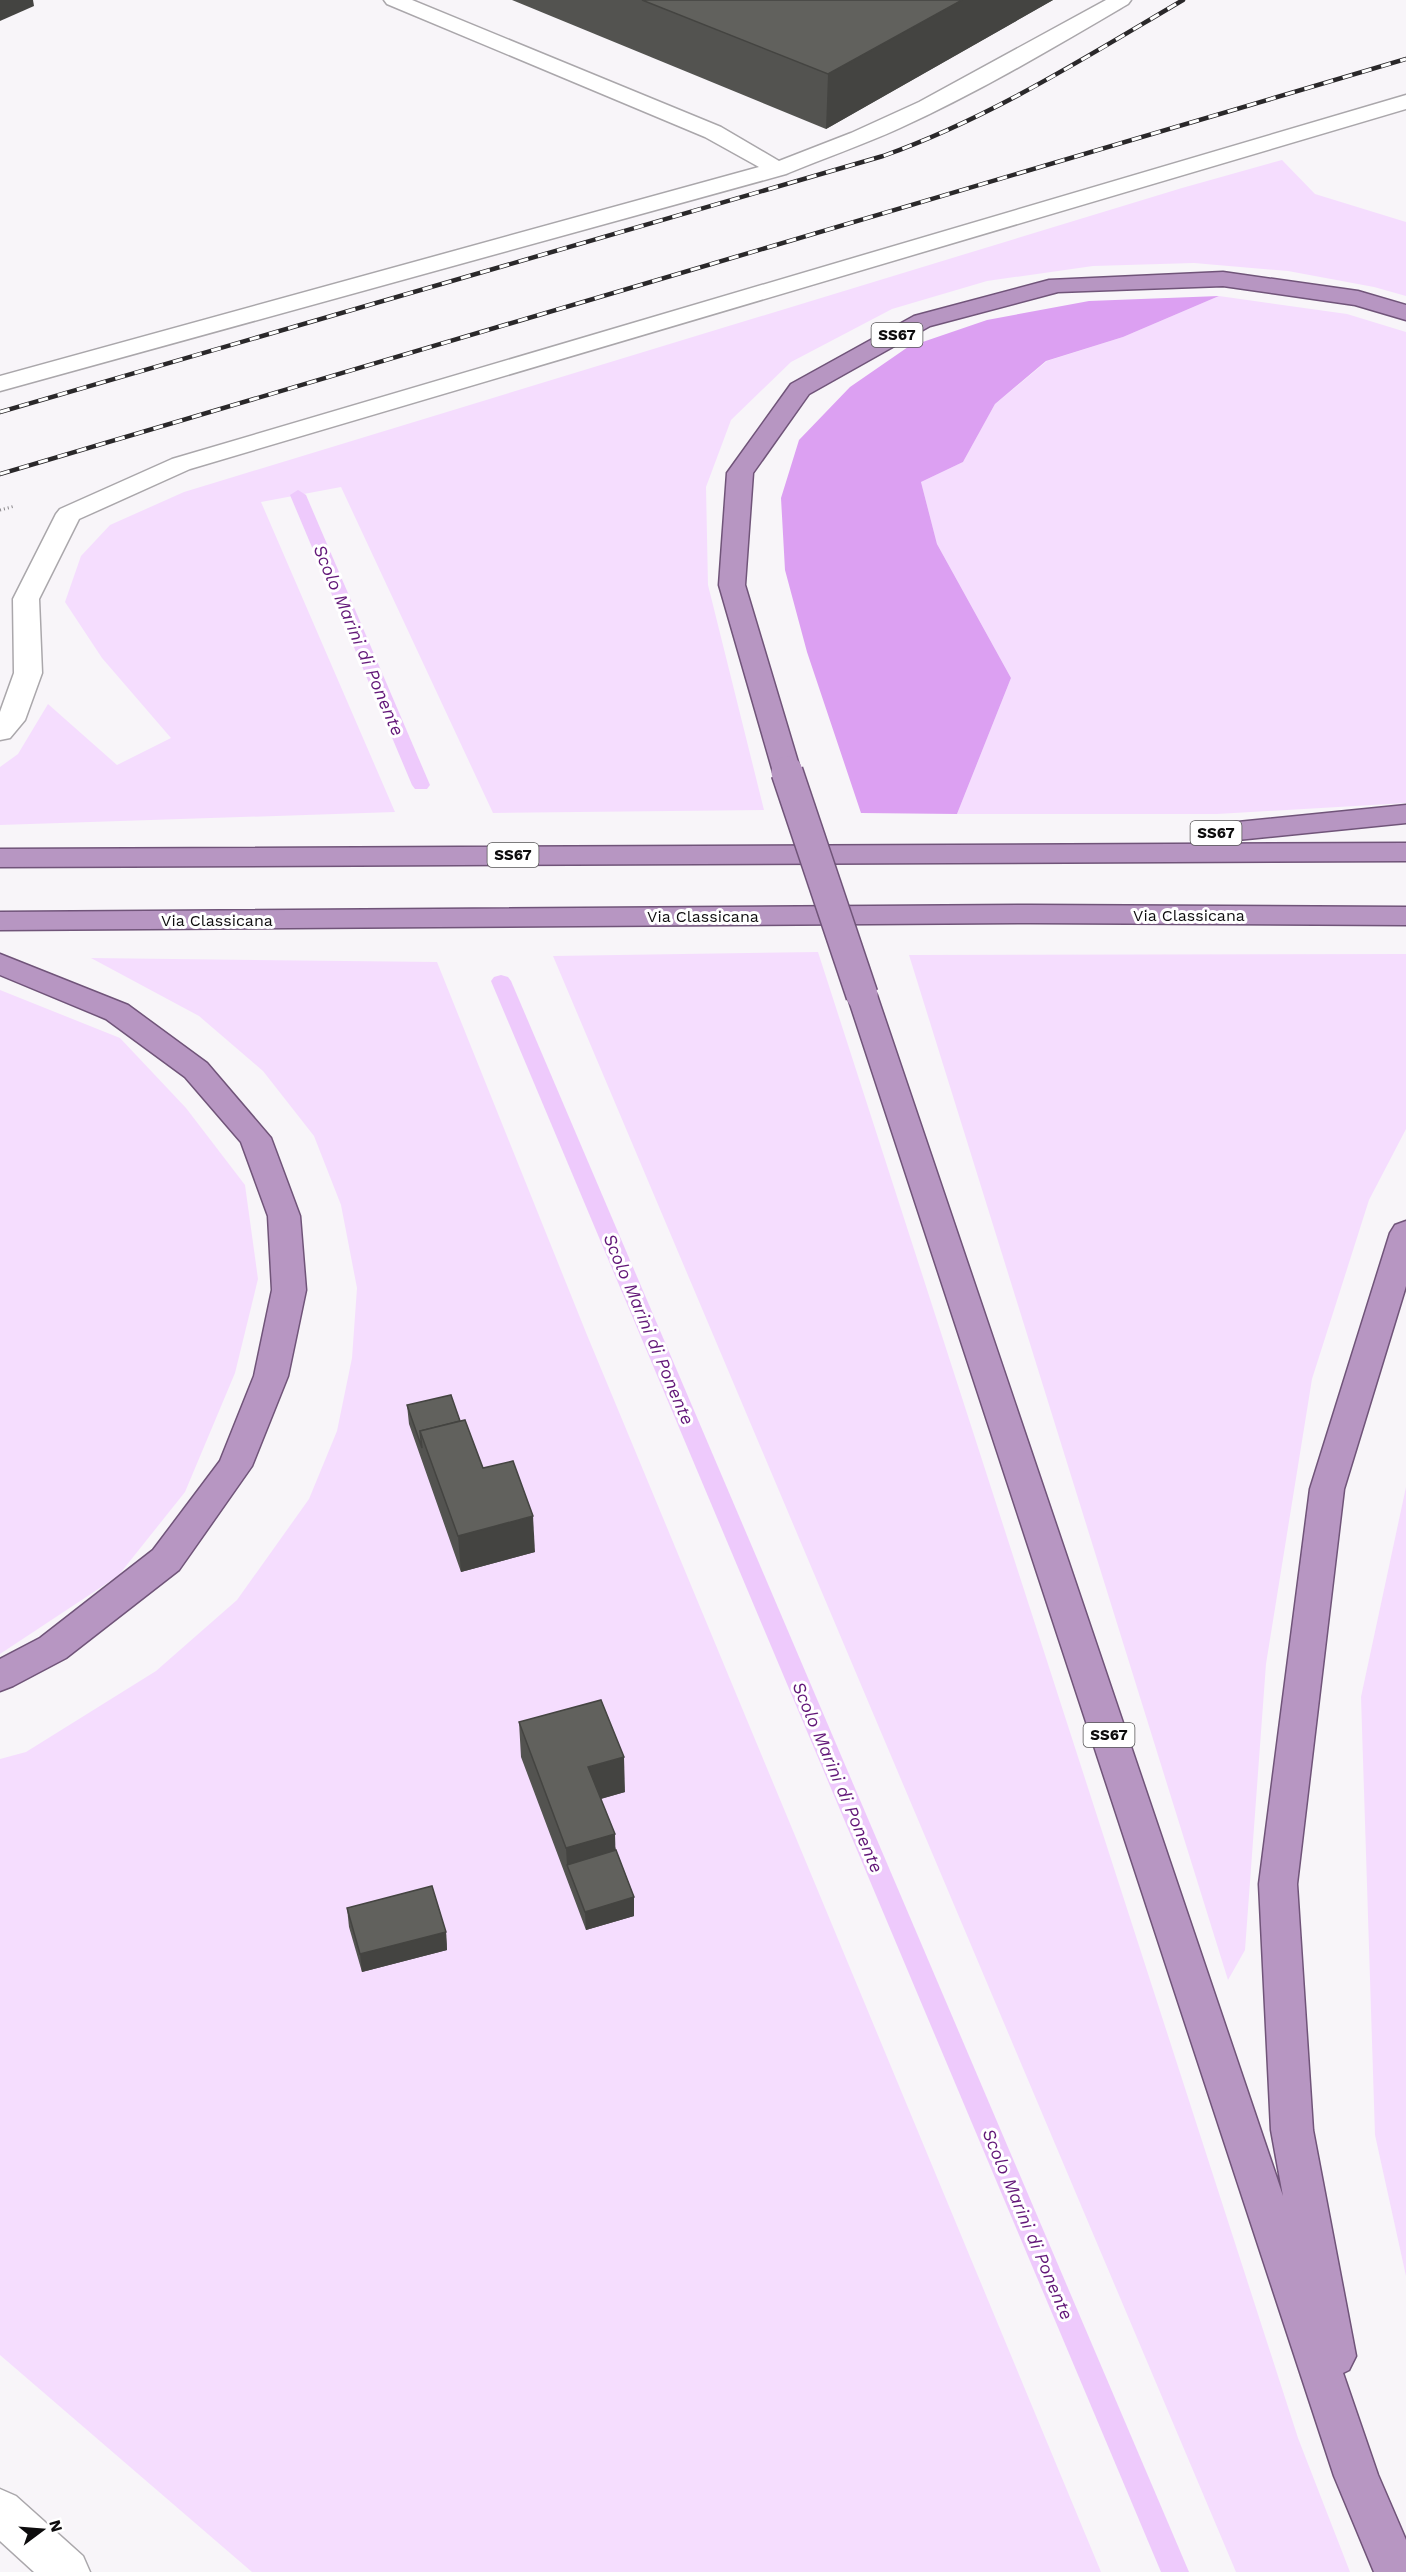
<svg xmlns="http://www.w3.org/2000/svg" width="1406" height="2572" font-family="'Work Sans',sans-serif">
<rect width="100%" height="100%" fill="#f8f5f9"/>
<!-- green -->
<g fill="#f5ddfe">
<polygon points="1282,160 1315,194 1406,222 1406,296 1374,287 1288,271 1194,263 1093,266 987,281 892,309 791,362 731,420 706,487 708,585 764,810 493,813 341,487 261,502 395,812 0,825 0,767 18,754 48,704 117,765 171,738 102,658 65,602 81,556 110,525 184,492 230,478 1182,188"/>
<polygon points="1219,296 1347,314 1406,332 1406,803 1217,814 957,814 1011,678 937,544 921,482 963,462 995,404 1047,361 1123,337"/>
<polygon points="818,952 1298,2438 1350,2572 1236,2572 553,956"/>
<polygon points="1406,954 1406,1129 1369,1200 1312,1379 1266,1664 1245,1950 1228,1980 909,955"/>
<polygon points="91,958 437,962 587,1335 1101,2572 252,2572 0,2355 0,1759 26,1752 156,1671 237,1600 309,1499 337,1431 352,1358 357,1288 341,1205 314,1136 263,1071 199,1016"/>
<polygon points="0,990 120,1038 186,1108 245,1185 258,1279 235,1373 185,1492 118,1576 0,1654"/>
<polygon points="1406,1487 1406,2276 1375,2135 1361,1697"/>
</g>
<!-- forest -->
<polygon fill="#dca0f2" points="1219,296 1123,337 1046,361 995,404 963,462 921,482 937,544 1011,678 957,814 861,813 807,652 785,570 781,498 799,440 850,387 908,347 987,320 1089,301"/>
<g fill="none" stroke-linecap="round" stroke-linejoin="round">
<!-- stream -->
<g fill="#eecafc" fill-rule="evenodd">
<polygon points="298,490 306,495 430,785 427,789 415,789 412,785 290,495"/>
<polygon points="501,975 508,977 511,981 1189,2572 1161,2572 491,981 494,977"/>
</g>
<!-- service casing -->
<g stroke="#aaa7ab" stroke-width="3">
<g id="service">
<path d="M 384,0 L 412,0 L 721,127 L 779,161 L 851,133 L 919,102 L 1106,0 L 1131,0 L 1128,4 C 1053,48 979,92 900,128 C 863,145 824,158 786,174 L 0,391 L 0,376 L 759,167 L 705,137 L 387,4 Z"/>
<polygon points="1406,95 1406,109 190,469 79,519 39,599 42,673 25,720 10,738 0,740 0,712 14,673 13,599 56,514 60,509 172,459"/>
</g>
</g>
<!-- secondary casing -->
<g stroke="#aaa7ab" stroke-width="3">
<polygon id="secondary" points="0,2489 16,2496 83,2556 90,2572 34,2572 0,2541"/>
</g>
<!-- trunk casing -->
<g stroke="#705479" stroke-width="3">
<g id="trunk">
<polygon points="1223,272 1358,291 1406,305 1406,320 1355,305 1223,286 1058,292 930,326 809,394 753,473 745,585 801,772 797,778 787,781 777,778 773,772 719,585 727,473 791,384 914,316 1049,280"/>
<polygon points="1406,805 1406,823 1208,843 1198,840 1194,834 1198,828 1208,825"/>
<polygon points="1406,843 1406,861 0,867 0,849"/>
<polygon points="1031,905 1406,907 1406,925 1031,923 0,930 0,912"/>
<polygon points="0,954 128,1005 207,1063 271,1138 300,1216 306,1290 288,1376 252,1466 179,1570 66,1658 13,1686 0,1691 0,1659 40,1638 153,1550 220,1461 254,1376 272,1290 268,1216 241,1142 185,1077 106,1019 0,975"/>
<polygon points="862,985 873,988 877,995 1283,2196 1271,2130 1259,1884 1310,1489 1390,1233 1395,1225 1406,1221 1406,1286 1344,1489 1297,1884 1313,2130 1356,2356 1349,2370 1343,2373 1378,2475 1406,2540 1406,2572 1374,2572 1334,2476 847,995 851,988"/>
</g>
</g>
<!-- path -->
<polyline stroke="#8a888b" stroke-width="3" stroke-dasharray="1 3" stroke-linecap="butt" points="0,510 15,506"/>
<!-- service -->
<use href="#service" fill="#fff" fill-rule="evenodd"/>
<!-- secondary -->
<use href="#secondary" fill="#fff" fill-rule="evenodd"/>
<!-- trunk -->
<use href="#trunk" fill="#b796c2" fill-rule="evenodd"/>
<!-- rail casing -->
<g stroke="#2a282a" stroke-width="4.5">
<g id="rail">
<path d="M 0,412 L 883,156 C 990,118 1086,57 1183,0"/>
<polyline points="0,474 1406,59"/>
</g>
</g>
<!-- rail -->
<use href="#rail" stroke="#fff" stroke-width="3" stroke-dasharray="10" stroke-linecap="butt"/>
<!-- trunk-bridge casing -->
<g stroke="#705479" stroke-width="34" stroke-linecap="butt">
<polyline id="trunk-bridge" points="787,772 862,995"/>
</g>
<!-- trunk-bridge -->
<use href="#trunk-bridge" stroke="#b796c2" stroke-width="31"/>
</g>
<!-- wall -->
<g fill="#535350">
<polygon points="512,0 1053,0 826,129"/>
<polygon points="407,1405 460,1421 483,1468 535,1552 461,1572 409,1424"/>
<polygon points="519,1722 625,1792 601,1799 616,1850 634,1897 634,1916 586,1930 521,1757"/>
<polygon points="347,1908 446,1932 447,1950 362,1972 349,1927"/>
</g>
<!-- shaded-wall -->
<g fill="#444441">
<polygon points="0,0 33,0 34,6 0,21"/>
<polygon points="962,0 1053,0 826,129 828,74"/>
<polygon points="533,1516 535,1552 461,1572 458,1536"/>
<polygon points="624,1757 625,1792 589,1802 588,1767"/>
<polygon points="615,1834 616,1869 567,1865 566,1848"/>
<polygon points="634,1897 634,1916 586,1930 585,1912"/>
<polygon points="446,1932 447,1950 362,1972 360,1954"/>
</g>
<!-- building -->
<g fill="#61615d" stroke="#444441" stroke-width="1.5">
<polygon points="642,0 962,0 828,74"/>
<polygon points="451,1395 460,1421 420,1431 422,1448 407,1405"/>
<polygon points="465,1420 483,1468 513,1461 533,1516 458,1536 420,1431"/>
<polygon points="601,1700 624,1757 588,1767 615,1834 566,1848 519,1722"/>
<polygon points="616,1850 634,1897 585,1912 567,1865"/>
<polygon points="432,1886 446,1932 360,1954 347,1908"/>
</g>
<g text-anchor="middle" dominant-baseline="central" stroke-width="6" stroke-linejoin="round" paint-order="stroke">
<!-- shield labels -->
<g fill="#fff" stroke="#565556" stroke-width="1.5">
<rect x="871.5" y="323" width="51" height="24" rx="4.5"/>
<rect x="1190.5" y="821" width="51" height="24" rx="4.5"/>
<rect x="487.5" y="843" width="51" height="24" rx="4.5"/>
<rect x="1083.5" y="1723" width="51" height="24" rx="4.5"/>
</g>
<g font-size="15" font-weight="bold" fill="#0d0c0d">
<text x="897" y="335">SS67</text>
<text x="1216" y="833">SS67</text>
<text x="513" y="855">SS67</text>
<text x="1109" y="1735">SS67</text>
</g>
<!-- street labels -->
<g font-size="16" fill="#0d0c0d" stroke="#fff">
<text x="1189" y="915">Via Classicana</text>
<text x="703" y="916">Via Classicana</text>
<text x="217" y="920">Via Classicana</text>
</g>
<!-- water labels -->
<g font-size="18" font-style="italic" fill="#621778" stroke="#fff">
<text transform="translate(359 640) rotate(67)">Scolo Marini di Ponente</text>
<text transform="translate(649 1329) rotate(67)">Scolo Marini di Ponente</text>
<text transform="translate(838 1777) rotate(67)">Scolo Marini di Ponente</text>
<text transform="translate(1028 2224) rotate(67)">Scolo Marini di Ponente</text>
</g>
</g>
<!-- north arrow -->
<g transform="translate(42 2530) rotate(74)" stroke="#ffffff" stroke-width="4.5" paint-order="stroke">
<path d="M0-4.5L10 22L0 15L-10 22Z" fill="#0d0c0d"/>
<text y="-9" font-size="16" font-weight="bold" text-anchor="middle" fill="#0d0c0d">N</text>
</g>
</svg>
